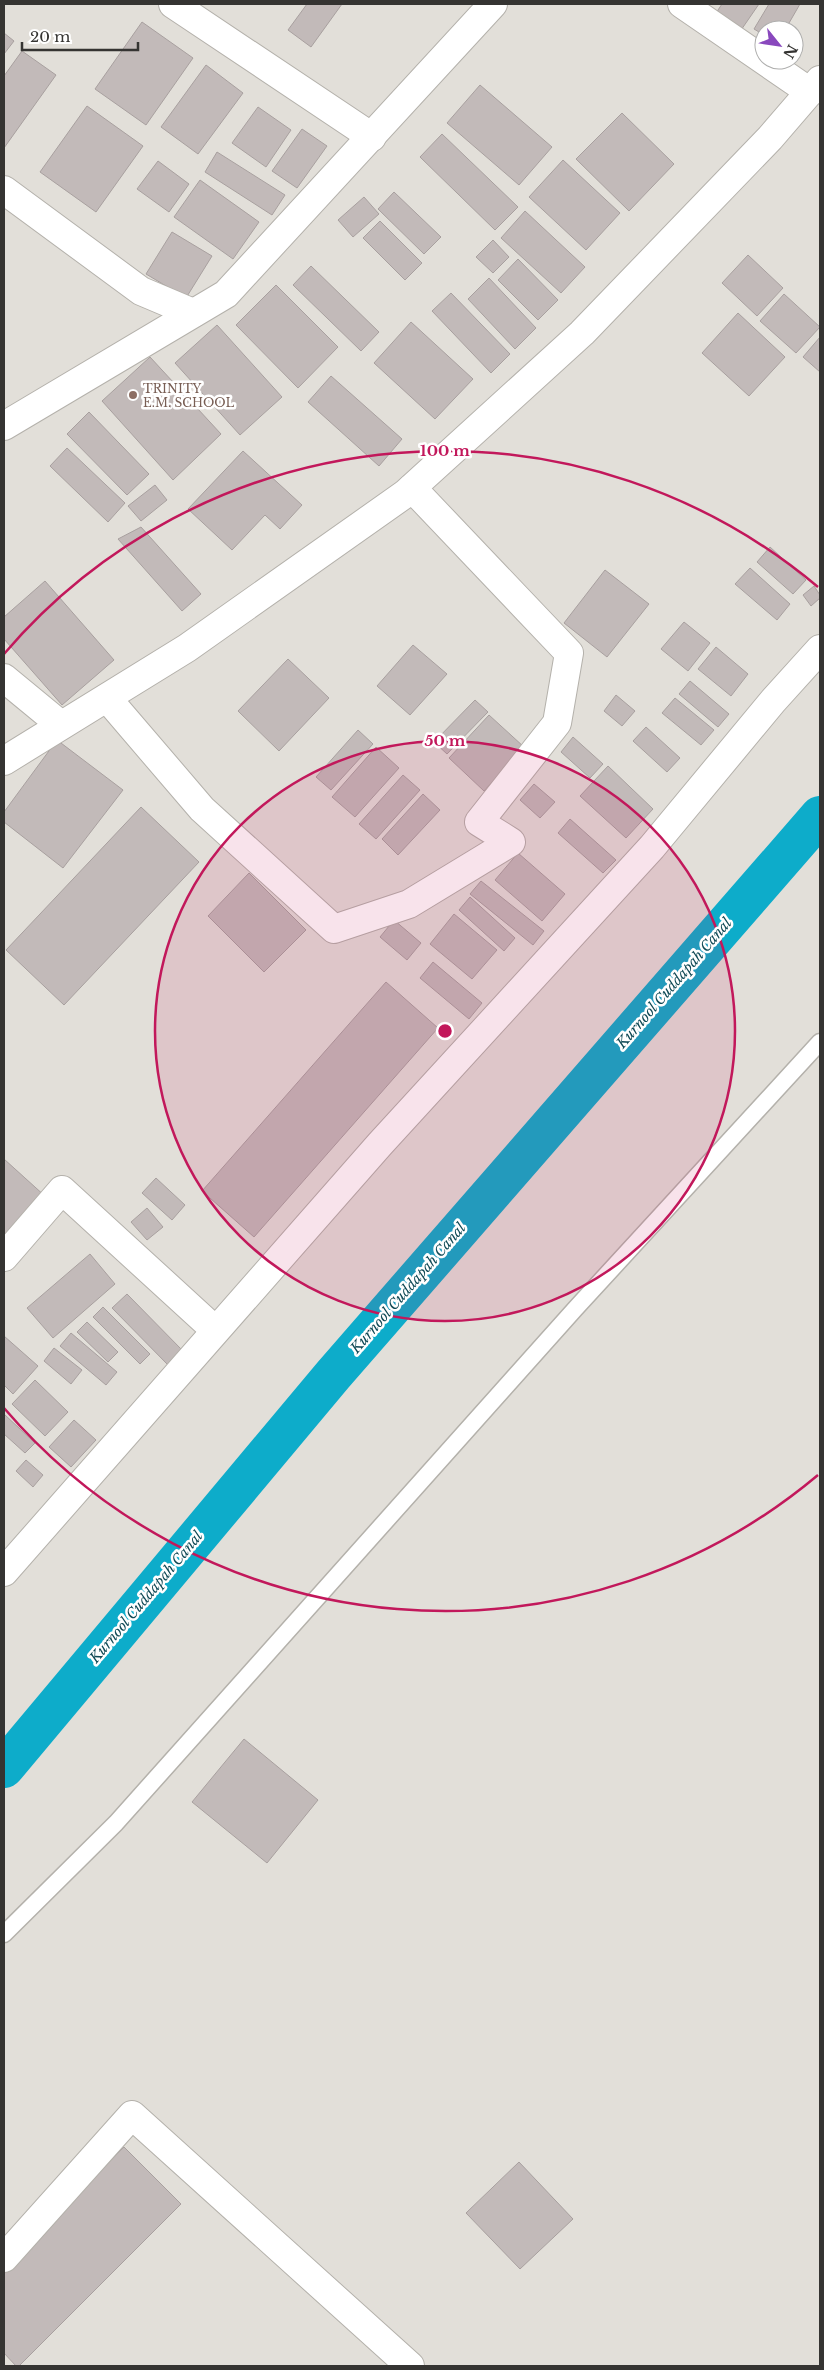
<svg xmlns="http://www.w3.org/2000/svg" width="824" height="2370" font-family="'Libre Baskerville',serif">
<rect width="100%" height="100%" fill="#e2dfd9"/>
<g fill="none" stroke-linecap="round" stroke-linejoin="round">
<!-- canal -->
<polyline stroke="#0dacca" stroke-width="40" points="4,1768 333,1375 820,816"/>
</g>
<!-- building -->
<g fill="#c2bab9" stroke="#a8a09f">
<polygon points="307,4 342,4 311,47 288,30"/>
<polygon points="722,4 759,4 739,33 714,16"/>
<polygon points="769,4 800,4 785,30 764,30 764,35 754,29"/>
<polygon points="142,22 193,58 146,125 95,89"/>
<polygon points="4,33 14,41 4,54"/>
<polygon points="22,51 56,75 4,148 4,76"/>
<polygon points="206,65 243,93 198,154 161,127"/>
<polygon points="480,85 552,147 519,185 447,123"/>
<polygon points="87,106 143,146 96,212 40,172"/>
<polygon points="258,107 291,130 266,167 232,143"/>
<polygon points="622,113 674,164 629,211 576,159"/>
<polygon points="302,129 327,146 297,188 272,171"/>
<polygon points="442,134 518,207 495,230 420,157"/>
<polygon points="217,152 285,195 272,215 205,172"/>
<polygon points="563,160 620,213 586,250 529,197"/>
<polygon points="158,161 189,184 169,212 137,189"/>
<polygon points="200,180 259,222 233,259 174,217"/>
<polygon points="394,192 441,237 424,254 378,209"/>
<polygon points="364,197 379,214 353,237 338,220"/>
<polygon points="525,211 585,267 561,293 501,238"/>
<polygon points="380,221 422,263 405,280 363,238"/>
<polygon points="172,232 212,256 186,298 146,274"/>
<polygon points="493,240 509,257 493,273 476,257"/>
<polygon points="748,255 783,288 757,316 722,283"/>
<polygon points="518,259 558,300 538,320 498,280"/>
<polygon points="311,266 379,332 361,351 293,285"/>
<polygon points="489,278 536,328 515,349 468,299"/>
<polygon points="276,285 338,347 298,388 236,325"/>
<polygon points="451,293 510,354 491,373 432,311"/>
<polygon points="784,294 820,327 796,353 760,321"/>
<polygon points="738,313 785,357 749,396 702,353"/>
<polygon points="411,322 473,379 435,419 374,363"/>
<polygon points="217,325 282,397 240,435 175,363"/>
<polygon points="820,337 820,372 803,357"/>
<polygon points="150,357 221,434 173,480 102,401"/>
<polygon points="331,376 402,439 379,466 308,402"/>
<polygon points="89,412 149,474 127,495 67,434"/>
<polygon points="67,448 125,503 108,522 50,466"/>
<polygon points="243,451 302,505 280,529 265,515 232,550 188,509"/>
<polygon points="155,485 167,500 141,521 128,506"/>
<polygon points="141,527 201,594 182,611 118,539"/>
<polygon points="770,547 806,580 793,594 757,562"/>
<polygon points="750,568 790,604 777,620 735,584"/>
<polygon points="605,570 649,604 607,657 564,623"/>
<polygon points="45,581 114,660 62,705 4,639 4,617"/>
<polygon points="814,586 820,595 820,598 811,606 803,595"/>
<polygon points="684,622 710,643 688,671 661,649"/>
<polygon points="413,645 447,674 410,715 377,686"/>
<polygon points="716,647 748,674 731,696 698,669"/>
<polygon points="288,659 329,698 279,751 238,711"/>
<polygon points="690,681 729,714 718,727 679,694"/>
<polygon points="616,695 635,711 622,726 604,711"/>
<polygon points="675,698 714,730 701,745 662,713"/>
<polygon points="475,700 488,712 447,754 434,742"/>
<polygon points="489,715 524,747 484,791 449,758"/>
<polygon points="646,727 680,758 667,772 633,741"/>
<polygon points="358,730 373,744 331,790 316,777"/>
<polygon points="573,737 603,764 590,778 561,752"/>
<polygon points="57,740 123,790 63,868 4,822 4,812"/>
<polygon points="376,747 399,768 355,817 332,797"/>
<polygon points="608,766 653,809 626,838 580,796"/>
<polygon points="403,775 420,790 376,839 359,824"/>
<polygon points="534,784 555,802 540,818 520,800"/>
<polygon points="423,794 440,810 398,855 382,839"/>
<polygon points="141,807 199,862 64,1005 6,950"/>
<polygon points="570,819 616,860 603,873 558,833"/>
<polygon points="518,853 565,894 542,921 495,880"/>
<polygon points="249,873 306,930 264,972 208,916"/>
<polygon points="481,881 544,931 533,945 470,894"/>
<polygon points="470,897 515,938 504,951 459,910"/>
<polygon points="454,914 497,950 472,979 430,944"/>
<polygon points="394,920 421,943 407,960 380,937"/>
<polygon points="433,962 482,1003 469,1019 420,978"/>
<polygon points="386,982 438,1028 254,1237 202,1191"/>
<polygon points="4,1159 46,1197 4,1245"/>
<polygon points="156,1178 185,1205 172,1220 142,1193"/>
<polygon points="147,1208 163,1227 147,1240 131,1222"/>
<polygon points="90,1254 115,1284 53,1338 27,1308"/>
<polygon points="127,1294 182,1350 168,1365 112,1308"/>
<polygon points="103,1307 150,1354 140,1364 93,1317"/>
<polygon points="87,1322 118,1352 108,1362 77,1332"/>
<polygon points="71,1333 117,1372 106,1385 60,1346"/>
<polygon points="4,1336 38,1366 13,1394 4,1385"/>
<polygon points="54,1348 82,1370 71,1384 44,1361"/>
<polygon points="35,1380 68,1412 45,1436 12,1404"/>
<polygon points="4,1414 35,1443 25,1453 4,1434"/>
<polygon points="74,1420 96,1440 71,1467 49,1447"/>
<polygon points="26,1460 43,1475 33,1487 16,1471"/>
<polygon points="244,1739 318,1800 267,1863 192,1802"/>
<polygon points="124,2147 181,2204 19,2366 16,2366 4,2353 4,2268"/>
<polygon points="519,2162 573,2219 520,2269 466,2213"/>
</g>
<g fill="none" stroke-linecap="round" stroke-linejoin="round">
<!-- service casing -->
<g stroke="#b4b1ab" stroke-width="19">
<polyline id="service" points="4,1934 116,1823 575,1309 820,1042"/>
</g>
<!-- minor casing -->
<g stroke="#b4b1ab" stroke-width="30">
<g id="minor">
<polyline points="173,4 372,137"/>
<polyline points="682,4 810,92"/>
<polyline points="4,190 141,291 193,313"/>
<polyline points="4,426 226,294 493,4"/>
<polyline points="4,678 61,725"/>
<polyline points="107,698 202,809 334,929 409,904 511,842 479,822 557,723 569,653 412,488"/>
<polyline points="4,761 187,648 405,494 582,333 770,138 820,80"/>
<polyline points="4,1257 62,1190 215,1330"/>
<polyline points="4,1572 380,1144 652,847 773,701 820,649"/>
<polyline points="4,2258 132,2115 410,2366"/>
</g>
</g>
<!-- service -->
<use href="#service" stroke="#fff" stroke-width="16"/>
<!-- minor -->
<use href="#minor" stroke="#fff" stroke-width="28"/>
</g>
<!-- distance rings -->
<circle cx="445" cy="1031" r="290" fill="#c2185b" fill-opacity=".12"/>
<g fill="none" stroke="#c2185b" stroke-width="2.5">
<circle cx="445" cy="1031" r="290"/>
<path d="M818 1475A580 580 0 0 1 4 1408M4 654A580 580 0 0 1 818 587"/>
</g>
<!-- markers -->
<circle fill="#8d6e63" stroke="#fff" stroke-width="2" cx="133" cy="395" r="5"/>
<g text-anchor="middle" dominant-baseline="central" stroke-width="5" stroke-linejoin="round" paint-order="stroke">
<!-- education labels -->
<g font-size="12" fill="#785e54" stroke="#fff" text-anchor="start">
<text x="143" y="388">TRINITY<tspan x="143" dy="14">E.M. SCHOOL</tspan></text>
</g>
<!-- water labels -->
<g font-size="14" font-style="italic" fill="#104a56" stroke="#fff">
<text transform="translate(674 983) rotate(-49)">Kurnool Cuddapah Canal</text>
<text transform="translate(408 1288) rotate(-49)">Kurnool Cuddapah Canal</text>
<text transform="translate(146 1597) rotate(-50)">Kurnool Cuddapah Canal</text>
</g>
</g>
<circle cx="445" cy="1031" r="8" fill="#c2185b" stroke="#fff" stroke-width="2.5"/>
<g font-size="15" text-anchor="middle" font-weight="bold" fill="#c2185b" stroke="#fff" stroke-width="5" stroke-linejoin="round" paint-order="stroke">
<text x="445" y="456">100 m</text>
<text x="445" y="746">50 m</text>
</g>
<!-- border -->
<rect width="824" height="2370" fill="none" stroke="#353432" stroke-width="10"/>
<!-- north arrow -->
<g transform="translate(779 45) rotate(120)"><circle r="24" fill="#ffffff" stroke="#aeaead"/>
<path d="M0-4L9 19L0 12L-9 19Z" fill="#8948bd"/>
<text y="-8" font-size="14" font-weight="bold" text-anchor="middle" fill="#353432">N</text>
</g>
<!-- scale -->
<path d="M22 42v8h116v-8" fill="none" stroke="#353432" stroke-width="2.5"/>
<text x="30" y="42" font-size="15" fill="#353432" stroke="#ffffff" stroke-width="4" paint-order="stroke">20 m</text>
</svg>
